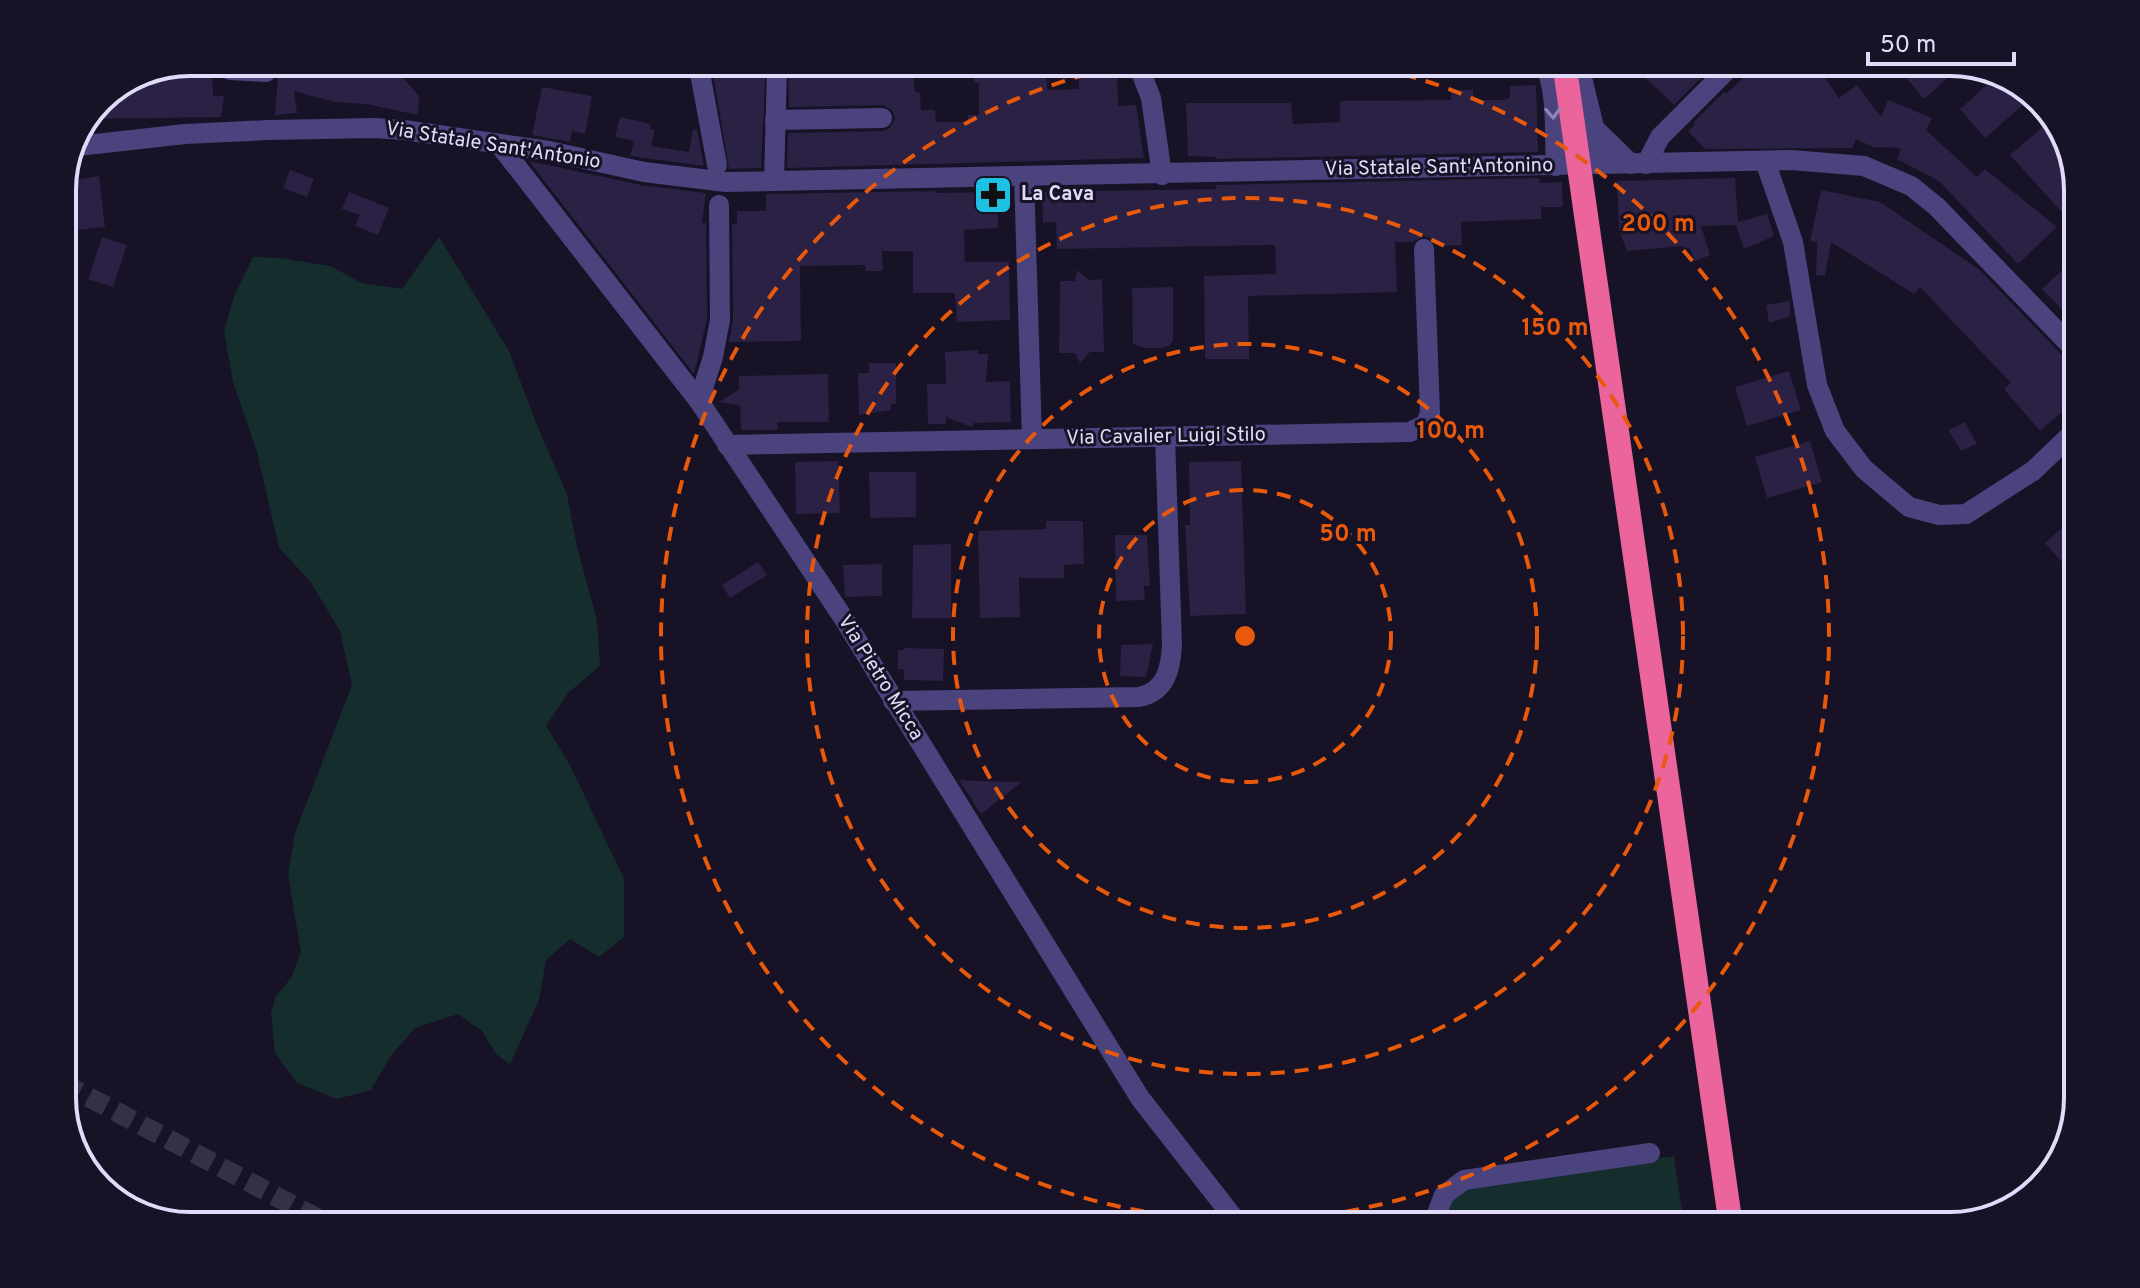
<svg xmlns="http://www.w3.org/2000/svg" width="2140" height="1288" font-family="Overpass,sans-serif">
<rect width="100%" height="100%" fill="#171225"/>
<!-- green -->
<g fill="#162d2e">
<polygon points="439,237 509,351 536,423 567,494 577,547 597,620 600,666 568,693 546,726 570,765 624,879 624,937 599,957 570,939 546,960 539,1000 510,1064 496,1054 482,1031 458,1014 415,1028 390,1057 371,1090 337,1099 297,1083 275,1053 271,1013 276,996 291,978 301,952 288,874 295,833 352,685 340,631 310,581 279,548 257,452 233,382 224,331 234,296 253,257 280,258 330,266 362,283 402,289"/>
<polygon points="1674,1156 1684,1226 1442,1226 1451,1200 1465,1188"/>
</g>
<!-- building -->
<g fill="#2a2144">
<polygon points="279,62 393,66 419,96 418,115 366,104 335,102 294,91 297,113 275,115"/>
<polygon points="711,62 766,62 761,168 729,169"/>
<polygon points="788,62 911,62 915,92 920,93 921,110 935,110 936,122 968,122 968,115 979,115 979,83 974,83 974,62 1046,62 1047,90 1079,89 1078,62 1113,62 1117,72 1118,106 1136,105 1144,158 787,168 788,133 882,131 889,129 895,119 893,111 883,105 789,107"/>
<polygon points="1629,62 1693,62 1705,74 1674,105"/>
<polygon points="1760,62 1813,62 1839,98 1857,85 1881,117 1888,100 1932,118 1926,130 1977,177 1985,169 2057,227 2018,264 1939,181 1897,159 1901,148 1873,147 1856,139 1852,148 1705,149 1688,131 1695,125 1693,123 1724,92 1726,94"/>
<polygon points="1893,62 1950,62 1962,65 1924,99"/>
<polygon points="168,71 207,71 212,75 213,96 224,96 221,117 90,119 100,99 149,79 164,79 164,73"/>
<polygon points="1998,75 2015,79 2032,97 1985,138 1960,109"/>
<polygon points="1536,85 1538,152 1216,159 1216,157 1188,156 1186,103 1291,103 1293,124 1340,122 1340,101 1451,100 1451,90 1473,90 1473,100 1503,100 1510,98 1510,86"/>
<polygon points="542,87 592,96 585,134 572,131 570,142 532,135"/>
<polygon points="620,117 651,124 650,129 655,130 651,146 689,152 693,129 697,130 704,166 630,156 634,141 615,137"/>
<polygon points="2048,122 2065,141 2078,182 2078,212 2069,220 2010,155"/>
<polygon points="529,161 641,185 706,193 702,223 706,223 707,319 694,374"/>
<polygon points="290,170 314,179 307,197 283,188"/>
<polygon points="99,176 105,227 67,231 66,218 62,218 62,182"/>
<polygon points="1539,178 1539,183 1562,182 1563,207 1541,207 1541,219 1461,222 1462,245 1441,246 1440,242 1424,236 1413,242 1395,242 1397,292 1248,296 1249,359 1205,359 1204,276 1276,274 1275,245 1057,249 1056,222 1043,223 1042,192 1216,189 1216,185"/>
<polygon points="1735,178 1738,222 1767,214 1774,236 1744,249 1736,225 1701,226 1710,255 1695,261 1689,247 1685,249 1684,246 1627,251 1619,230 1617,181"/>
<polygon points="1821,190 1880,202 1980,270 2078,372 2078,398 2040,431 2004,389 2011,383 1920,287 1914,294 1831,242 1825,276 1816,275 1817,242 1810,241"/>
<polygon points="936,191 936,193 997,192 998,228 964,230 965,262 1009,262 1010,320 957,322 955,293 913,293 913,251 882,251 883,271 866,271 865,265 800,266 801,341 729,342 733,320 732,224 737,225 737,211 766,211 766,194"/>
<polygon points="349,192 389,208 378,235 355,226 360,215 342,209"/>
<polygon points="102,237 127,245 113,287 88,279"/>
<polygon points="2078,255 2078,326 2042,289"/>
<polygon points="1077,270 1089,280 1102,279 1104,352 1090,352 1080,363 1075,353 1059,353 1060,281 1075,281"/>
<polygon points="1173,287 1173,341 1169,346 1160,348 1145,348 1133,344 1132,288"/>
<polygon points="1790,301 1790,316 1769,323 1766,305"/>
<polygon points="978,350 978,354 988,354 986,382 1010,381 1011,422 974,423 972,427 946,417 946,424 928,424 927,384 946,384 945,352"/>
<polygon points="869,363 896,363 896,404 891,404 891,410 859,415 858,373 869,373"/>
<polygon points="1789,371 1801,410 1747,426 1735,387"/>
<polygon points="828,374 829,422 777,422 778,430 741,430 740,405 718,402 739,390 739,376"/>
<polygon points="1965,422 1977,444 1961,451 1948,430"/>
<polygon points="1810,441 1822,482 1767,498 1755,457"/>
<polygon points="838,461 840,513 796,514 795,462"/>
<polygon points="1241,461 1246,614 1190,616 1185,525 1190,525 1189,462"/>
<polygon points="869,472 916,472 916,517 870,518"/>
<polygon points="2078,514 2078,580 2045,543"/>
<polygon points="1046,521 1083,521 1084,564 1064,565 1064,578 1019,578 1020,617 980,618 978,531 1046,529"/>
<polygon points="1115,535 1147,535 1150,586 1144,586 1145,600 1116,601"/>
<polygon points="951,544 951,618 912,618 913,545"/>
<polygon points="758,562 767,575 730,598 722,585"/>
<polygon points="882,564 882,596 845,597 843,565"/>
<polygon points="1153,644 1146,677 1120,676 1121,645"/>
<polygon points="904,648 944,649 943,681 904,680 904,669 898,669 898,650 904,650"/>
<polygon points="959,780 978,781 1022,782 981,814"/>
</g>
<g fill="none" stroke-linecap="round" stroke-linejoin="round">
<!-- major-tunnel -->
<polyline stroke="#353045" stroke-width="20" stroke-dasharray="20 10" stroke-linecap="butt" points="62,1083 332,1226"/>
<!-- minor -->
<g stroke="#4a437e" stroke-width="20">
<polyline points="215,62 230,70 266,72"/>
<polyline points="698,62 717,165"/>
<polyline points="1137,62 1151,98 1162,175"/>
<path d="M 1544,62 C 1558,92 1554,133 1556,166"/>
<polyline points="1578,62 1597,139 1596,154 1588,165"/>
<polyline points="775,120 882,118"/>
<polyline points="1595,129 1631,164"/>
<polyline points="499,144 699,401 844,619 1140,1098 1240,1226"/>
<polyline points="78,146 185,134 269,130 374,128 404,130 549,151 644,172 726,182 1791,160 1864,166 1911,186 1936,206 2078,353"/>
<polyline points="1765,161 1793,242 1817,385 1835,431 1864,469 1909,507 1939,515 1966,514 2033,471 2078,428"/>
<polyline points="1646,164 1660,137 1735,62"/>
<polyline points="1024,176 1032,439"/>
<polyline points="774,181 777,68"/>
<polyline points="699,401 713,357 720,320 719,205"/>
<polyline points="727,445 1410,432 1426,424 1430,413 1424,249"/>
<path d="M 893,701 L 1139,697 C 1166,692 1171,668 1172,644 L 1165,437"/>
<polyline points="2078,1013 2075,1022 2078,1038"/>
<polyline points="1432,1226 1444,1195 1464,1180 1650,1153"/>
</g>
<!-- highway -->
<polyline stroke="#eb659c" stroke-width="24" points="1564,62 1731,1226"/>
</g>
<!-- one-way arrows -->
<defs><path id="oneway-chevron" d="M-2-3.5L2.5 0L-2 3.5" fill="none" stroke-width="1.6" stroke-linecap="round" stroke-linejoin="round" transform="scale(2)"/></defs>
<use stroke="#8e87b6" href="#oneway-chevron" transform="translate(1553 113) rotate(87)"/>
<!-- distance rings -->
<g fill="none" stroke="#e8590c" stroke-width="4" stroke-dasharray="14 10">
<circle cx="1245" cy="636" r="146"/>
<circle cx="1245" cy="636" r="292"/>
<circle cx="1245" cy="636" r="438"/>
<path d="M1356 63A584 584 0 1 1 1134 63"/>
</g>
<!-- icons -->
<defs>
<g id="pharmacy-square" transform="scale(2)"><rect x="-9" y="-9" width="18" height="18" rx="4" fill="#1fc1e2" stroke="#171225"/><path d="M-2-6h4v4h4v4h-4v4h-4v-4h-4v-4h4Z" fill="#111"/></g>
</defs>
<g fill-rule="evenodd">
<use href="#pharmacy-square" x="993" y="195"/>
</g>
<g text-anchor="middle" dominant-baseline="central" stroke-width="6" stroke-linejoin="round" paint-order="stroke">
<!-- street labels -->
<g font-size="20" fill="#e1dbfa" stroke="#171225">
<text transform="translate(493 146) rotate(9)">Via Statale Sant'Antonio</text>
<text transform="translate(1439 168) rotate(-1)">Via Statale Sant'Antonino</text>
<text transform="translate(1166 437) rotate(-1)">Via Cavalier Luigi Stilo</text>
<text transform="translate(880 678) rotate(58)">Via Pietro Micca</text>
</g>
<!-- poi labels -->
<g font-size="20" font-weight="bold" fill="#e1dbfa" stroke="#171225" text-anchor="start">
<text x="1021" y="195">La Cava</text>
</g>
</g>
<!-- crop -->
<path d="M0 0H2140V1288H0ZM190 76H1950A114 114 0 0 1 2064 190V1098A114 114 0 0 1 1950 1212H190A114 114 0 0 1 76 1098V190A114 114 0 0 1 190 76Z" fill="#171225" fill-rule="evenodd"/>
<path fill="none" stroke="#e1dbfa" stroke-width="4" d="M190 76H1950A114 114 0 0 1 2064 190V1098A114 114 0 0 1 1950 1212H190A114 114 0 0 1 76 1098V190A114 114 0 0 1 190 76Z"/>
<circle cx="1245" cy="636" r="12" fill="#e8590c" stroke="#171225" stroke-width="4"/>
<g font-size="24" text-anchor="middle" font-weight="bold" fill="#e8590c" stroke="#171225" stroke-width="6" stroke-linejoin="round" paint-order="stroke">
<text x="1658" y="231">200 m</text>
<text x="1555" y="335">150 m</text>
<text x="1451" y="438">100 m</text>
<text x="1348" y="541">50 m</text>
</g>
<!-- scale -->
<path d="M1868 52v12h146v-12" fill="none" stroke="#e1dbfa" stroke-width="4"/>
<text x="1880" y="52" font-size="24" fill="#e1dbfa" stroke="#171225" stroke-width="6" paint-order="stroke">50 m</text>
</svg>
